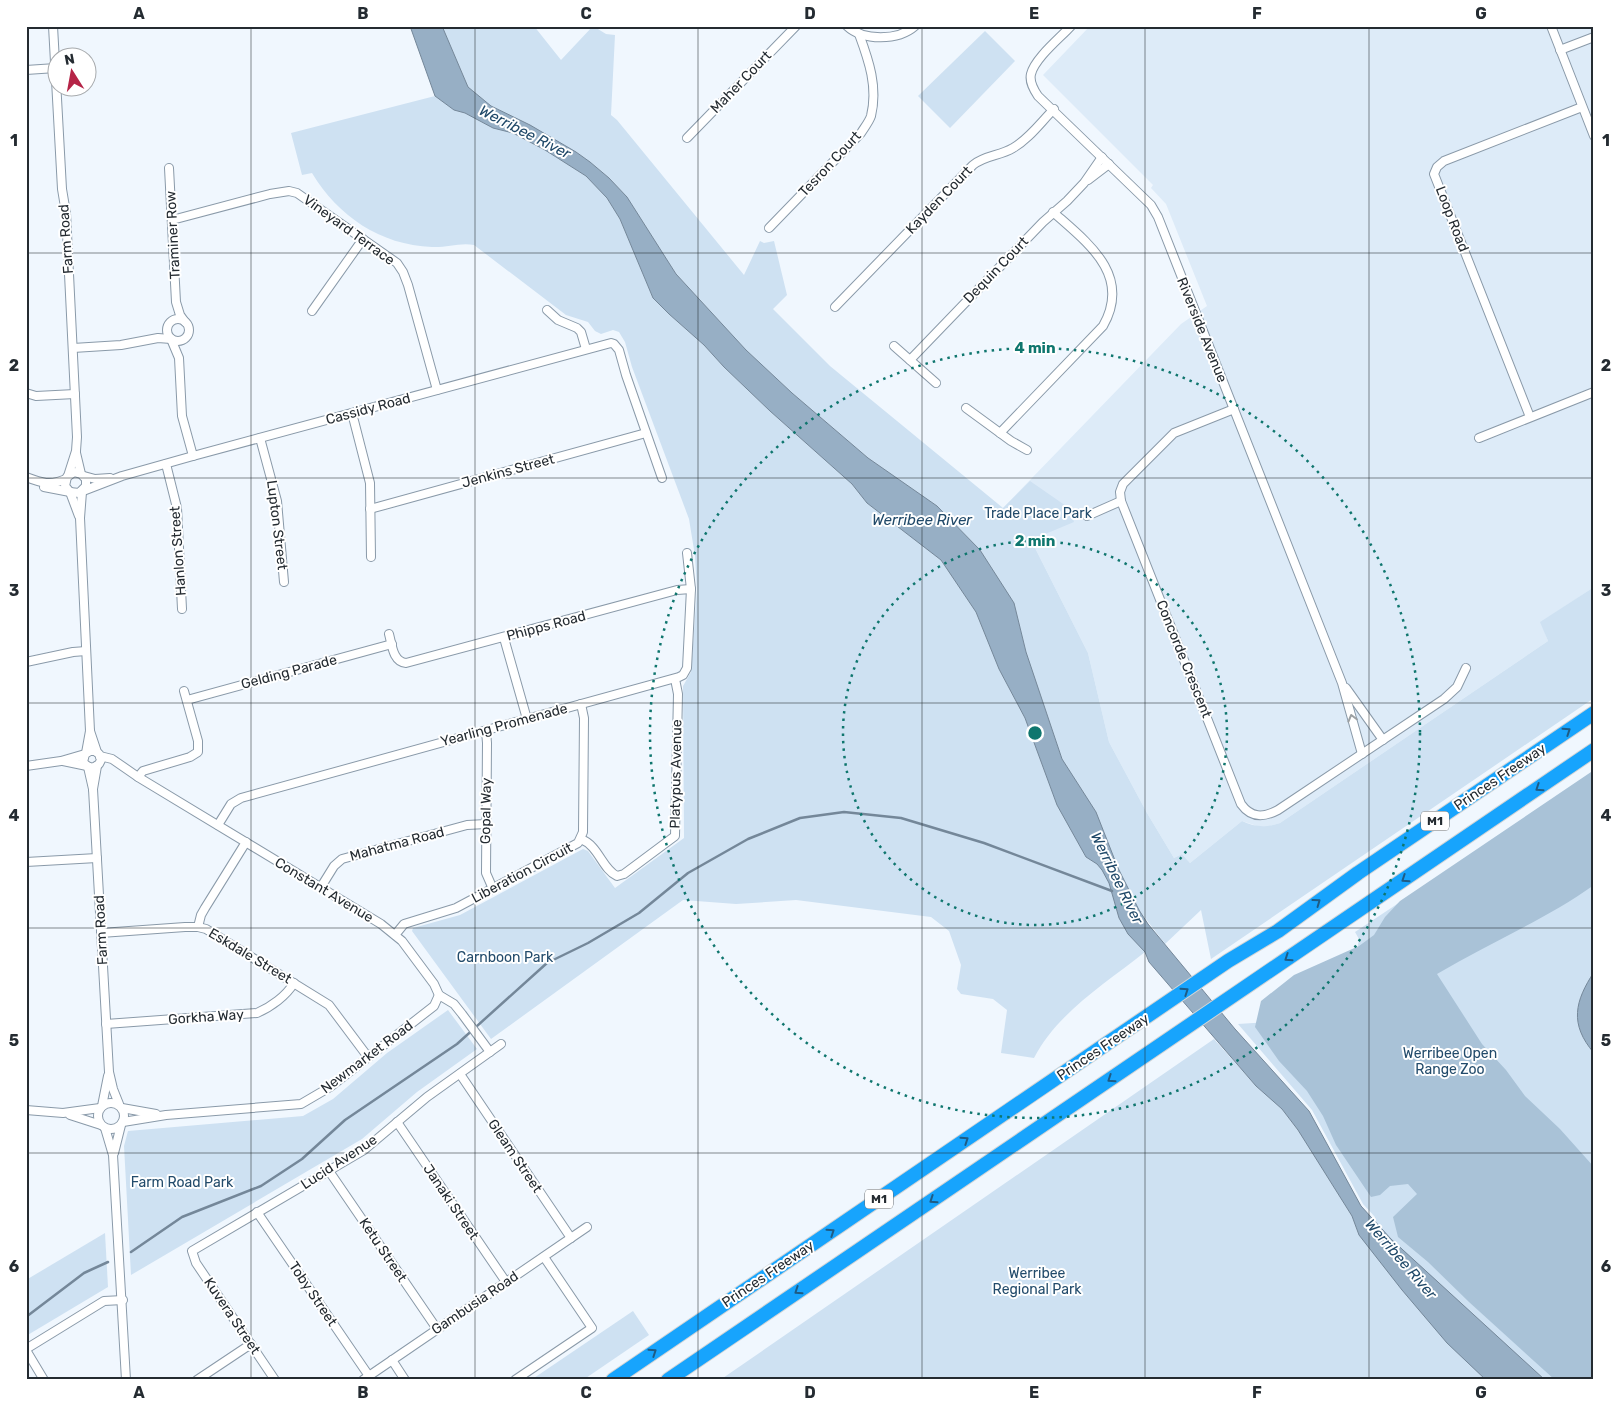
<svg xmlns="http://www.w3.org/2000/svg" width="1620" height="1406" font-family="Rubik,sans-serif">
<rect width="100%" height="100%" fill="#f0f7fe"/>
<!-- built -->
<polygon fill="#ddebf8" points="1090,26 1594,26 1594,587 1541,622 1548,641 1280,823 1270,826 1260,827 1242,821 1190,863 1182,854 1174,858 1147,813 1109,742 1088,653 1028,534 1003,508 1181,324 1207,306 1166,204 1151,188 1153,185 1043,75"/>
<!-- green -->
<g fill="#cee1f2">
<path d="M 442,26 L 534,26 L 561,60 L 593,26 L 606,34 L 615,35 L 611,115 L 617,120 L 744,275 L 760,241 L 764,243 L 774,241 L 787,295 L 773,309 L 830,366 L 1003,508 L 1030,481 L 1069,508 L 1074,522 L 1031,540 L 1088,653 L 1109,742 L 1147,813 L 1174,858 L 1182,854 L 1190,863 L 1242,821 C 1255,827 1266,828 1280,823 L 1548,641 L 1540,622 L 1594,587 L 1594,698 L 1211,959 L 1201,910 L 1165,944 L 1139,910 L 1118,868 L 1096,812 L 1062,759 L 1026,652 L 1014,603 L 980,550 L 937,506 L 868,458 L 792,393 L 746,350 L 676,274 L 627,197 L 609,178 L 590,162 L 576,152 L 530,125 L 491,106 L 468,87 Z"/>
<polygon points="985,31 1015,61 950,128 918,96"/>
<path d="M 435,96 L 454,110 L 465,113 L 493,128 L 513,133 L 545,150 L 586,176 L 607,198 L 620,219 L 653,298 L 669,314 L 704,345 L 724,367 L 770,411 L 852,484 L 867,503 L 941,560 L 976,612 L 999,669 L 1025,718 L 1057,805 L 1086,857 L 1097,864 L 1102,870 L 1109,883 L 1119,918 L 1145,952 C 1105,984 1058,1012 1034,1058 L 1001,1053 L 1007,1010 L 993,999 L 961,994 L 957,989 L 961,965 L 949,931 L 931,917 L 796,900 L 736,904 L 683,900 L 491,1039 L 412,931 L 413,928 L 460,915 L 583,849 L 588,851 L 615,888 L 684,838 L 683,686 L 691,672 L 697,590 L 695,556 L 689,519 L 632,367 L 625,342 L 619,332 L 613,330 L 601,334 L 595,331 L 588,322 L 566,315 L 474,245 C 461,242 445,248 432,247 C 380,245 338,216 312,173 L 302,175 L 291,133 Z"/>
<polygon points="1594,773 1594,1380 720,1380 1214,1039 1256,1086 1282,1109 1298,1130 1352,1216 1359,1234 1375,1217 1363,1204 1312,1110 1238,1024 1269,1022 1357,951 1359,939 1355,932"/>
<polygon points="448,1010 477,1049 417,1092 362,1139 131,1275 124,1146 128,1131 303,1116 333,1099 387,1053"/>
<polygon points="105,1233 108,1287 26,1336 26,1280"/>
<polygon points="633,1311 649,1335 583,1380 531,1380"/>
</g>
<!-- forest -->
<path fill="#a9c2d7" d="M 1594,770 L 1594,885 C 1545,920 1489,943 1437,974 L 1482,1044 L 1506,1070 L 1525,1096 L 1560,1129 L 1594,1167 L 1594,1380 L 1555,1380 L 1469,1302 L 1428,1262 L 1398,1237 L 1393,1217 L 1417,1194 L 1408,1184 L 1390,1186 L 1380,1195 L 1371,1197 L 1336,1145 L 1323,1116 L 1307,1091 L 1279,1061 L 1255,1027 L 1261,1001 L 1294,975 L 1359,946 L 1374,935 L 1385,917 L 1400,901 Z"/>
<!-- water -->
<g fill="#97afc5" stroke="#748799">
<polygon points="410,26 442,26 468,87 491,106 530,125 576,152 590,162 609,178 627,197 676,274 746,350 792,393 868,458 937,506 980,550 1014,603 1026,652 1062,759 1096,812 1118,868 1139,910 1148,924 1235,1029 1309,1111 1361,1206 1391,1239 1545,1380 1486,1380 1447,1343 1402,1290 1359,1235 1352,1216 1298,1130 1282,1109 1256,1086 1149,962 1145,952 1128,934 1119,918 1109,883 1102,870 1097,864 1086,857 1057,805 1025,718 999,669 976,612 941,560 867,503 852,484 770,411 724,367 704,345 669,314 653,298 620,219 607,198 586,176 545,150 513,133 493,128 465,113 454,110 435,96"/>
<path d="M 1594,972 L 1594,1053 C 1569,1024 1575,1001 1594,972 Z"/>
</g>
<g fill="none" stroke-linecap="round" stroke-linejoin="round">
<!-- stream -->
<g stroke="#748799" stroke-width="2.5">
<polyline points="131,1252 182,1217 261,1186 302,1159 345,1120 457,1044 547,963 588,943 639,913 688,873 748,839 800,818 844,812 901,818 984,843 1112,891"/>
<polyline points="26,1317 84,1273 108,1262"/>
</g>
<!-- street casing -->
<g stroke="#8a9aa9" stroke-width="10">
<g id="street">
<polyline points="53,26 62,189 66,213 77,437 76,451 68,476"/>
<path d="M 847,26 C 863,41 898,41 915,26"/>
<path d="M 1071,26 C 1060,38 1035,58 1031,74 C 1029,82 1034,90 1038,96 L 1151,205 L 1158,217 L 1342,683 L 1362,754"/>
<polyline points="1551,26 1594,136"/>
<polyline points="1560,50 1594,37"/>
<polyline points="26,70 56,68"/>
<polyline points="687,138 796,26"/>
<polyline points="169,168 176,302 180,315 185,322"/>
<polyline points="1088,180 1109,164"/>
<polyline points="172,220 270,194 289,191 297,193 397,263 403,272 408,285 437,390"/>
<path d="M 769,228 L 861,133 C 864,128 869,122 871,116 C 878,87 869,61 859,34"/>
<path d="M 835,307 L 973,165 C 985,155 1000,156 1013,148 C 1029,139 1041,122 1054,109"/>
<polyline points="547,310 558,320 577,328 581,332 586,349"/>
<polyline points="312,311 363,239"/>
<circle cx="178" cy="330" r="11"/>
<polyline points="171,339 179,358 182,416 193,456"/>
<polyline points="894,346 936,383"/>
<polyline points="73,348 121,345 158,338 171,339"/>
<polyline points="910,360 1043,222 1067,201 1084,183 1102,157"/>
<polyline points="26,393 36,396 75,394"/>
<polyline points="966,408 1011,441 1027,450"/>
<path d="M 1234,409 L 1174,433 L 1123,484 L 1120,492 L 1121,501 L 1241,804 C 1251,818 1263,818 1278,810 L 1444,699 L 1457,687 L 1466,668"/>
<polyline points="352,413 370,483 371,557"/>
<polyline points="1530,417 1434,174 1437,167 1444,161 1582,107"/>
<path d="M 1000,433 L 1103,326 C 1132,275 1088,243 1053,212"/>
<polyline points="260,438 277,501 284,582"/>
<polyline points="1479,438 1594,392"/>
<polyline points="76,453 81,474 86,479 86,486 79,493 70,492 65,486 67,477 74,472 81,474"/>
<polyline points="166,464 177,508 182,609"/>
<polyline points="84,476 95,479 110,478"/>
<path d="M 26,477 C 42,483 50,486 66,479"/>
<polyline points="44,487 70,492"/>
<polyline points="83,491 122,476 193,456 611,343 614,344 619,350 626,375 662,478"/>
<polyline points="70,492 79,516"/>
<polyline points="82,492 80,518 90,731 86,753"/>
<polyline points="370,509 646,433"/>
<polyline points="1087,516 1121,501"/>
<path d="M 389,634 C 392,645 393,662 406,663 L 677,590 L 691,589"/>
<polyline points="504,638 527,719"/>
<polyline points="26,662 73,652 86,651"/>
<polyline points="1346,688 1383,740"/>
<polyline points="187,700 392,644"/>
<polyline points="90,731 97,752"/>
<polyline points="486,731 487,743 486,873 493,889"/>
<polyline points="100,756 112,759 138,777 381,924 402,941 434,984 439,995 454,1004 462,1014 490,1052"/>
<polyline points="63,761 87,766"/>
<polyline points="26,766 61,761 85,754 90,751 95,751 99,754 101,760 99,764 93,768 87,766 83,762 85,754"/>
<polyline points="88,767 93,789 109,1072 113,1089 119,1104"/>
<polyline points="138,777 143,771 190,757 198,752 198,741 184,691"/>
<polyline points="93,789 97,766"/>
<polyline points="218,825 231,804 241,798 679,677 683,675 687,668 691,589 687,553"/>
<path d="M 581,839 C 599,846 602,869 617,876 L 624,874 L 675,836 L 678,694 L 675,679"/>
<polyline points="26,862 97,858"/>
<polyline points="321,887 334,866 342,859 467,825 486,824"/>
<polyline points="198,927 201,915 205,908 246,842"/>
<polyline points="101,933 185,927 198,927 206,929 329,1005 368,1057"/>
<polyline points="395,935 404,924 456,908 578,843 583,832 584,718 581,704"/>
<path d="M 106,1024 L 257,1013 C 271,1007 286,996 294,983"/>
<polyline points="460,1074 571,1238"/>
<circle cx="111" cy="1116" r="13"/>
<polyline points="102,1106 108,1076"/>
<polyline points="122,1108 156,1114"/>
<polyline points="26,1110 63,1113 100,1108"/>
<polyline points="70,1115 101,1125"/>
<polyline points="123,1122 166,1115 301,1104 330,1087 434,1006 439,995"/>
<polyline points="397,1122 506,1282"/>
<polyline points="105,1128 113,1155 126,1380"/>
<polyline points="114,1153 121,1125"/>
<polyline points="329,1171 437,1329"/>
<polyline points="257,1212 369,1376"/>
<polyline points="26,1349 104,1301 123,1300"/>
<polyline points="26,1350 44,1380"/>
<polyline points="392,1360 405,1380"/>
<polyline points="197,1380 251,1344"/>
<polyline points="275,1380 196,1263 192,1251 364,1150 427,1097 501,1044"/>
<polyline points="363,1380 587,1227"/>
<polyline points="515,1380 592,1328 544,1257"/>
</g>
</g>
<!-- highway casing -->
<g stroke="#d3d5d6" stroke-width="16">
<g id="highway">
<polyline points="613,1380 1228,961 1278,931 1358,873 1594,713"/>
<polyline points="668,1380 1594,750"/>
</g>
</g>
<!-- street -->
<use href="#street" stroke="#fff" stroke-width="8"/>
<!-- highway -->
<use href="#highway" stroke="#17a4fd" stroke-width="14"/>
</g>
<!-- one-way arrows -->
<defs><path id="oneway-chevron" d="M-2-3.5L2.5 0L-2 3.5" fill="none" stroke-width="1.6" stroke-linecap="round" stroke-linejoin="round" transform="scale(1.25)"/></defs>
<use stroke="#9ca0a2" href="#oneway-chevron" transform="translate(1352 718) rotate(-105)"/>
<g stroke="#1f5b83">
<use href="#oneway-chevron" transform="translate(1567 731) rotate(-34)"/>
<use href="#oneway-chevron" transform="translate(1539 788) rotate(146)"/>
<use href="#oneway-chevron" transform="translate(1405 879) rotate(146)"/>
<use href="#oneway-chevron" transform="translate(1317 902) rotate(-36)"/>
<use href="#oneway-chevron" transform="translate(1288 958) rotate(146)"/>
<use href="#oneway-chevron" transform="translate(1185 991) rotate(-34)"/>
<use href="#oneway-chevron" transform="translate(1111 1079) rotate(146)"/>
<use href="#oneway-chevron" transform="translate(965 1140) rotate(-34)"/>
<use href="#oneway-chevron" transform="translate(933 1200) rotate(146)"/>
<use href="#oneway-chevron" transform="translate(831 1232) rotate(-34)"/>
<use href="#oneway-chevron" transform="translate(798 1291) rotate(146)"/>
<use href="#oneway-chevron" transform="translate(653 1352) rotate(-34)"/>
</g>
<!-- grid -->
<path fill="none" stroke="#242b31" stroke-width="1" stroke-opacity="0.55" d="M 251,26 L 251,1380M 475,26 L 475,1380M 698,26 L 698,1380M 922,26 L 922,1380M 1145,26 L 1145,1380M 1369,26 L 1369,1380M 26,253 L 1594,253M 26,478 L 1594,478M 26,703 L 1594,703M 26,928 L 1594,928M 26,1153 L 1594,1153"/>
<!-- distance rings -->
<g fill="none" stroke="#0f766e" stroke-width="2.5" stroke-dasharray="2.5 5">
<circle cx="1035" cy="733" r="192"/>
<circle cx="1035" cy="733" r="385"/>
</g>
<g text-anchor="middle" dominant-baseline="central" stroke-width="4" stroke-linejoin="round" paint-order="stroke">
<!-- shield labels -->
<g fill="#fff" stroke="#666b6f" stroke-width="1">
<rect x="1421" y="811.5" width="28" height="19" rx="4"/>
<rect x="865" y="1189.5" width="28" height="19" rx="4"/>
</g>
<g font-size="12" font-weight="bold" fill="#242b31">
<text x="1435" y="821">M1</text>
<text x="879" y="1199">M1</text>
</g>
<!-- street labels -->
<g font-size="14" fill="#242b31" stroke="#fff">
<text transform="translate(741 82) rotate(-46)">Maher Court</text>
<text transform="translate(830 164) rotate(-47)">Tesron Court</text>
<text transform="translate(939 200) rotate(-46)">Kayden Court</text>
<text transform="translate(1452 219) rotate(69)">Loop Road</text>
<text transform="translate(349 230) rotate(36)">Vineyard Terrace</text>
<text transform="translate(173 235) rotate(-93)">Traminer Row</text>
<text transform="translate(66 239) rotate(-94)">Farm Road</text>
<text transform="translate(996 270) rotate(-46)">Dequin Court</text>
<text transform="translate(1202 330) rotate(68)">Riverside Avenue</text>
<text transform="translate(368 409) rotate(-15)">Cassidy Road</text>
<text transform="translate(508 471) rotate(-15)">Jenkins Street</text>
<text transform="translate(277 525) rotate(83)">Lupton Street</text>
<text transform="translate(178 551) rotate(-94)">Hanlon Street</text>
<text transform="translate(546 626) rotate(-15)">Phipps Road</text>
<text transform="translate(1184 659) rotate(68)">Concorde Crescent</text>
<text transform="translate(289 672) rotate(-15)">Gelding Parade</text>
<text transform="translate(504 725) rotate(-15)">Yearling Promenade</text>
<text transform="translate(676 774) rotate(-89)">Platypus Avenue</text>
<text transform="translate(1500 777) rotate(-34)">Princes Freeway</text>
<text transform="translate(486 811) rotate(-89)">Gopal Way</text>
<text transform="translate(397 844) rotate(-15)">Mahatma Road</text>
<text transform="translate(522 873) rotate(-28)">Liberation Circuit</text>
<text transform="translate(324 890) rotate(31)">Constant Avenue</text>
<text transform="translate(101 930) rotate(-93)">Farm Road</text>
<text transform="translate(250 956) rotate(31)">Eskdale Street</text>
<text transform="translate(206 1017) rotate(-4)">Gorkha Way</text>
<text transform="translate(1103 1047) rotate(-34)">Princes Freeway</text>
<text transform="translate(367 1057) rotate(-37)">Newmarket Road</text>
<text transform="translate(515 1156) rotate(56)">Gleam Street</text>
<text transform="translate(339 1162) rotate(-33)">Lucid Avenue</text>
<text transform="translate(451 1202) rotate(56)">Janaki Street</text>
<text transform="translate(383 1250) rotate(56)">Ketu Street</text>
<text transform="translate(768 1274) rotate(-34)">Princes Freeway</text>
<text transform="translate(313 1294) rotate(56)">Toby Street</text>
<text transform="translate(475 1303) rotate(-34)">Gambusia Road</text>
<text transform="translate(232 1316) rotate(56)">Kuvera Street</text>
</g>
<!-- park labels -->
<g font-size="14" fill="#224b6b" stroke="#fff">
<text x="1038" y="513">Trade Place Park</text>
<text x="505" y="957">Carnboon Park</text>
<text x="1450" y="1053">Werribee Open<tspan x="1450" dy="16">Range Zoo</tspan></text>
<text x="182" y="1182">Farm Road Park</text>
<text x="1037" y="1273">Werribee<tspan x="1037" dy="16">Regional Park</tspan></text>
</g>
<!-- water labels -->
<g font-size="15" font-style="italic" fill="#204969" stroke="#fff">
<text transform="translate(525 132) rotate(27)">Werribee River</text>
<text x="922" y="520">Werribee River</text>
<text transform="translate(1117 878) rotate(64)">Werribee River</text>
<text transform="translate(1401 1259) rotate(49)">Werribee River</text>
</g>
</g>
<circle cx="1035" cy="733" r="8" fill="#0f766e" stroke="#fff" stroke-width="2.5"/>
<g font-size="15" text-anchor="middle" font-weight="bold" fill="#0f766e" stroke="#fff" stroke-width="4" stroke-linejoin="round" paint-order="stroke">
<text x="1035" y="353">4 min</text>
<text x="1035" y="546">2 min</text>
</g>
<!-- border -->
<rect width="1620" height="1406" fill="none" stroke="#ffffff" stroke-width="55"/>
<!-- north arrow -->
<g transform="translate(72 72) rotate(349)"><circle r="24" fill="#ffffff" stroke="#a7aaad"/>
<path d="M0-4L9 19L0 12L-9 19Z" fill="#b52447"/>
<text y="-8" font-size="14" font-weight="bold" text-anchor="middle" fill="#242b31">N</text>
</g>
<rect x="28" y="28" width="1564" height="1350" fill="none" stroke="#242b31" stroke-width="2"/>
<g font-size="16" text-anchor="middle" font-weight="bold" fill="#242b31">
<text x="139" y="19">A</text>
<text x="363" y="19">B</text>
<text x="586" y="19">C</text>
<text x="810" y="19">D</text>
<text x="1034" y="19">E</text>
<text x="1257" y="19">F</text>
<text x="1481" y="19">G</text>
<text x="14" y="146">1</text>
<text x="1606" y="146">1</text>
<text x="14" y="371">2</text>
<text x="1606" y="371">2</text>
<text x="14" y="596">3</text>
<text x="1606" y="596">3</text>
<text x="14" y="821">4</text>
<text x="1606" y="821">4</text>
<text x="14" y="1046">5</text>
<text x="1606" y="1046">5</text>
<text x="14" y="1272">6</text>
<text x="1606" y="1272">6</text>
<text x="139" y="1398">A</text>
<text x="363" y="1398">B</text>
<text x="586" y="1398">C</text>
<text x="810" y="1398">D</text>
<text x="1034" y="1398">E</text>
<text x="1257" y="1398">F</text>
<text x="1481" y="1398">G</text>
</g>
</svg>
